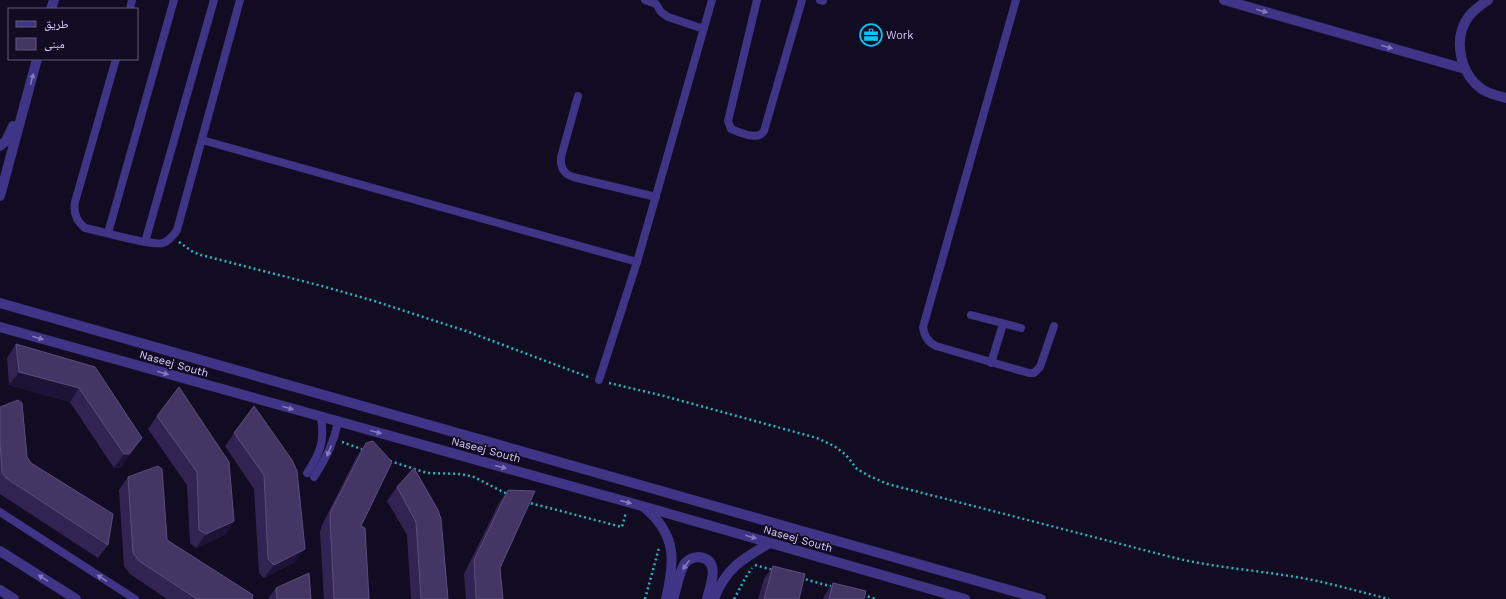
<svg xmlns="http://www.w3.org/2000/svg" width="1506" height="599" font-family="'Work Sans','Noto Naskh Arabic',sans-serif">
<rect width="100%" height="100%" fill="#120c23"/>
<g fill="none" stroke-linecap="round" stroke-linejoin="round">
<!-- path -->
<g stroke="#26b5bb" stroke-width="2.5" stroke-dasharray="2 3" stroke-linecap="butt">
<polyline points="179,242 193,252 201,255 322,286 371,300 466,331 591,378"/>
<path d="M 609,383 L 664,396 L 817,438 L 834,446 L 846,455 L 857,469 L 869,476 L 888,484 L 1175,558 C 1213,567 1252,570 1290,576 C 1324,581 1356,591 1389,599"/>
<polyline points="342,442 364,450"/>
<polyline points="390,461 427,473 461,474 474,477 509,495"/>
<polyline points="526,502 622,527 626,512"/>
<polyline points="755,565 773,570"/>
<polyline points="801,578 833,587"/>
<polyline points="863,595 876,599"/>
<polyline points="645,599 659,548"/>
<polyline points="734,599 746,577 752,568"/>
</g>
<!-- service -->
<g stroke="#3f3485" stroke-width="8">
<polyline points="645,0 656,4 661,12 668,17 704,29"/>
<path d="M 757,0 L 728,121 L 731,129 C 741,133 758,141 764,131 L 802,0"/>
<polyline points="820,0 823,1"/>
<path d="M 1016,0 L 923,327 C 924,336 928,342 936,346 L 1029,373 L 1034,373 L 1040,367 L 1054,326"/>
<polyline points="130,9 132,0"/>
<path d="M 116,59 L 75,202 C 73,213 76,221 85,228 C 100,231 151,246 163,243 C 169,241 173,236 177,230 L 240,0"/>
<path d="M 578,96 L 561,157 C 560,167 564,174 573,177 L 656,197"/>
<polyline points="202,140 637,262"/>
<polyline points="108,233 174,0"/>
<polyline points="145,242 214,0"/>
<polyline points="971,315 1021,328"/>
<polyline points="991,363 1003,324"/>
<polyline points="599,380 637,262 712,0"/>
<path d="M 307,473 C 320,454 325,441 321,417"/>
<path d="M 314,477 C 326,459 334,443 338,422"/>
<polyline points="0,512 135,599"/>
</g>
<!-- minor -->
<g stroke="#3f3485" stroke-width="10">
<polyline points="1224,0 1465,69"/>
<path d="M 1488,0 C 1481,5 1475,9 1469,16 C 1452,39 1460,74 1483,90 C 1490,94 1498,96 1506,98"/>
<polyline points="51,9 54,0"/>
<polyline points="0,146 6,141 13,126"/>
<polyline points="0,196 37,59"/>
<polyline points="0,303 1041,599"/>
<polyline points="0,327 642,506 965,599"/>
<path d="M 644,507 C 677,535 675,561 666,599"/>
<polyline points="0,551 76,599"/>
<polyline points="0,590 14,599"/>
<path d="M 673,599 C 677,588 679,572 685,563 C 689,559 694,557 699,557 C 722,560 710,586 707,599"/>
<path d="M 714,599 C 725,569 743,558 770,543"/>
</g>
</g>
<!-- wall -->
<g fill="#322452">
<polygon points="16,344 95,367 142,438 120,468 114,468 70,402 9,385 7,358"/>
<polygon points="254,406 295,562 264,578 259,573 254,489 225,446"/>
<polygon points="0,407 27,457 31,463 108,545 98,558 0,494"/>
<polygon points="157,416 234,521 225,535 196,548 190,543 187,485 148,429"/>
<polygon points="366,443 361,526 369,599 324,599 320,532 322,525 357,456"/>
<polygon points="414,468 448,599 411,599 407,535 387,501 397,487"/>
<polygon points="128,477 167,540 252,599 167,599 130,574 124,566 119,490"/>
<polygon points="508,490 500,568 503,599 466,599 464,574 499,503"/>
<polygon points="773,566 799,599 758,599 764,579"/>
<polygon points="833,583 864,599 823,599 824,596"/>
<polygon points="276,588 311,599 268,599"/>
</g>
<!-- shaded-wall -->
<g fill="#1d1337">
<polygon points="19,372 79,388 70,402 9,385"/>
<polygon points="142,438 120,468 114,468 124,454"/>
<polygon points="234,521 225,535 196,548 206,534"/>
<polygon points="305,549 295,562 264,578 274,565"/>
</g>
<!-- building -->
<g fill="#433665" stroke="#5b4e7d">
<polygon points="16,344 95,367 142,438 129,454 124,454 79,388 19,372"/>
<polygon points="179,387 229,462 234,521 206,534 199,530 197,472 157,416"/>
<polygon points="18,400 22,403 27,457 31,463 113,514 108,545 6,478 2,472 0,442 0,407"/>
<polygon points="254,406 292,460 297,471 305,549 274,565 268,559 264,475 234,433"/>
<polygon points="373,441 392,462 361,526 365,528 369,599 334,599 330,519 331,511 366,443"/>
<polygon points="158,466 162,469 167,540 253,595 252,599 197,599 139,561 133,553 128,477"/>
<polygon points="414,468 438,510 441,519 448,599 421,599 416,522 397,487"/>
<polygon points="508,490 535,491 500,568 503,599 476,599 474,560"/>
<polygon points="773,566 805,574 799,599 764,599"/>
<polygon points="309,573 311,599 277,599 276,588"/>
<polygon points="833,583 866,591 864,599 829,599"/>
</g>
<!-- one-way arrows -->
<defs><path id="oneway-solid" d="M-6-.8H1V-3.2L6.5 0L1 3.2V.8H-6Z"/></defs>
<g fill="#8479bc">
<use href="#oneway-solid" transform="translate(1262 11) rotate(16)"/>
<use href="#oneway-solid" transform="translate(1387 47) rotate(16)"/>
<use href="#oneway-solid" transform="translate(32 79) rotate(-75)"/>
<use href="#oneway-solid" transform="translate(38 338) rotate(16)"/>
<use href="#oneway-solid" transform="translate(163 373) rotate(16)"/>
<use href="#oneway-solid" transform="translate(288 408) rotate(16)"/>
<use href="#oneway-solid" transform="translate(376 432) rotate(15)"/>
<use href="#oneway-solid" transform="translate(329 451) rotate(114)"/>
<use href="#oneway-solid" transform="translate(501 467) rotate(15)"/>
<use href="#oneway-solid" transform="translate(626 502) rotate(15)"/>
<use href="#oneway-solid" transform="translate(751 537) rotate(16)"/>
<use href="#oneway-solid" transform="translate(686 565) rotate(125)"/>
<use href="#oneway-solid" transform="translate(43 578) rotate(-148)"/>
<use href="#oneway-solid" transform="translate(102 578) rotate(-147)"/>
</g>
<!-- icons -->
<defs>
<g id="office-ring" transform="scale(1.15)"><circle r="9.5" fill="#120c23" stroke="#00c8f9" stroke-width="1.5"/><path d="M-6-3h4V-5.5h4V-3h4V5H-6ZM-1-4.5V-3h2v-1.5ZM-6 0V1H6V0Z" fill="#00c8f9"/></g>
</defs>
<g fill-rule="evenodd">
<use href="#office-ring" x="871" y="35"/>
</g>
<g text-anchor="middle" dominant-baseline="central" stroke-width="3.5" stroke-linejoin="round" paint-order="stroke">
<!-- poi labels -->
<g font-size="11" fill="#d8ceff" stroke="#120c23" text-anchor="start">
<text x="886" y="35">Work</text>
</g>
<!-- street labels -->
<g font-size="11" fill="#d8ceff" stroke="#120c23">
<text transform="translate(174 364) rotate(16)">Naseej South</text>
<text transform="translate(486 450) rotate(15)">Naseej South</text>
<text transform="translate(798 539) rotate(16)">Naseej South</text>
</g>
</g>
<!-- legend -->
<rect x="8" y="8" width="130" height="52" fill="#120c23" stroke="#615a7b"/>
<rect x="16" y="21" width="20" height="6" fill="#3f3485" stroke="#615a7b"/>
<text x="44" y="28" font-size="12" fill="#d8ceff">طريق</text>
<rect x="16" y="38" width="20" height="12" fill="#433665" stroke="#615a7b"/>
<text x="44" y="48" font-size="12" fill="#d8ceff">مبنى</text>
</svg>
